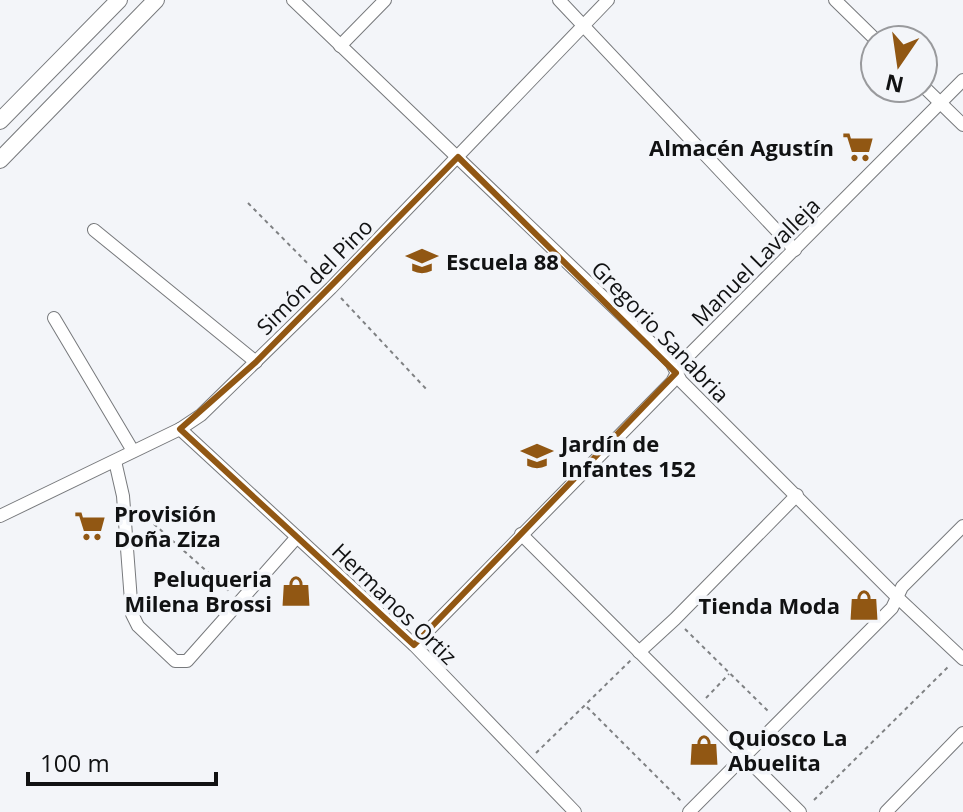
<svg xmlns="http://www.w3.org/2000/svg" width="963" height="812" viewBox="0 0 963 812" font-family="'Open Sans',sans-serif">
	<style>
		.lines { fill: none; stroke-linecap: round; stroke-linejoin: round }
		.street-casing { stroke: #77797c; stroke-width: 14 }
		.secondary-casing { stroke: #77797c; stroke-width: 18 }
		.path { stroke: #7f8183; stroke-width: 2; stroke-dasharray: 4 4; stroke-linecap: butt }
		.street { stroke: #fff; stroke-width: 12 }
		.secondary { stroke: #fff; stroke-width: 16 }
		.marked { fill: none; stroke: #915713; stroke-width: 6; stroke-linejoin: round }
		.labels { text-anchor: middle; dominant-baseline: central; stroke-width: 7; stroke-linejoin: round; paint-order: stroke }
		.poi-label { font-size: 22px; font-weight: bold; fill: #111213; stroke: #f3f5f9; text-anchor: start }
		.street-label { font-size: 22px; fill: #111213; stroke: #f3f5f9 }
	</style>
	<rect width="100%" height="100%" fill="#f3f5f9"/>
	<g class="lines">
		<defs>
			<g id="street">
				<polyline points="293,0 671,362 681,381 897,597 963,659"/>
				<polyline points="559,0 795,250"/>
				<polyline points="835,0 876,40"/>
				<polyline points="340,46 385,0"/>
				<polyline points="923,86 963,125"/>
				<polyline points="94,230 256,362"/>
				<polyline points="54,318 133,451"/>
				<polyline points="180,429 414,645 575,812"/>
				<polyline points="115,461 123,496 132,614 138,626 175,661 187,661 297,537"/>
				<polyline points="0,516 180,429 201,415 331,288 608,0"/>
				<polyline points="521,534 800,812"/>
				<polyline points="414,645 672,382 683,361 963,80"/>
				<polyline points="639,652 675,619 797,495"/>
				<polyline points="689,812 892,608 902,587 963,526"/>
				<polyline points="886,812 963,733"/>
			</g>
			<g id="secondary">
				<polyline points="0,121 119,0"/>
				<polyline points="0,160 156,0"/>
			</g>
		</defs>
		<!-- street casing -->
		<use href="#street" class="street-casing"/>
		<!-- secondary casing -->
		<use href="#secondary" class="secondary-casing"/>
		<!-- path -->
		<g class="path">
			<polyline points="248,203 323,279"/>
			<polyline points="341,298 428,391"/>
			<polyline points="136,508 230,592"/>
			<polyline points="685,629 769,712"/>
			<polyline points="706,698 729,674"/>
			<polyline points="587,707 681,801"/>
			<polyline points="536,753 631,660"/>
			<polyline points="814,800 950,665"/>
		</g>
		<!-- street -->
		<use href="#street" class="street"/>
		<!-- secondary -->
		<use href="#secondary" class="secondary"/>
	</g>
	<!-- marked area -->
	<path class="marked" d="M458,157L676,373L414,645L180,429L256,362Z"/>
	<!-- icons -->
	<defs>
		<symbol id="supermarket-bare" viewBox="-9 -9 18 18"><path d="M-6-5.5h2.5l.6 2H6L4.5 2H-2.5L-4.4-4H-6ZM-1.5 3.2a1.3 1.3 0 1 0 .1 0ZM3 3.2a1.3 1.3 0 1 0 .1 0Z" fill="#915713" stroke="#f3f5f9" stroke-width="2.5" paint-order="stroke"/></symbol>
		<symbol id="school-bare" viewBox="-9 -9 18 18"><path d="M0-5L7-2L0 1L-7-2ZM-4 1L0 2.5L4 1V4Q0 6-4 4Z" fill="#915713" stroke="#f3f5f9" stroke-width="2.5" paint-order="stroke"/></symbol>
		<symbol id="shop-bare" viewBox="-9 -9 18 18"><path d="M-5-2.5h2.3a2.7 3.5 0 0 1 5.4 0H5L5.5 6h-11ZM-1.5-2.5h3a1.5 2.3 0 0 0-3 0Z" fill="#915713" stroke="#f3f5f9" stroke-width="2.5" paint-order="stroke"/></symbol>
	</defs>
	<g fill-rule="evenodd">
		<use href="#supermarket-bare" x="836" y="125" width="44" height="44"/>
		<use href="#school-bare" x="400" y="239" width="44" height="44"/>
		<use href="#school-bare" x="515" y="434" width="44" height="44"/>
		<use href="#supermarket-bare" x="68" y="504" width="44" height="44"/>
		<use href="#shop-bare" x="274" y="569" width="44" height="44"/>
		<use href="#shop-bare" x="842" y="583" width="44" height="44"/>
		<use href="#shop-bare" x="682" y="728" width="44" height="44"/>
	</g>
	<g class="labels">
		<!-- poi labels -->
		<g class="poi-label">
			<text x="834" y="147" text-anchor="end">Almacén Agustín</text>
			<text x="446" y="261">Escuela 88</text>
			<text x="561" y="443">Jardín de<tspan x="561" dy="25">Infantes 152</tspan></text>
			<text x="114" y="513">Provisión<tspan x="114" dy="25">Doña Ziza</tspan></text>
			<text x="272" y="578" text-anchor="end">Peluqueria<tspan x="272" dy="25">Milena Brossi</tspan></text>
			<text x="840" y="605" text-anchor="end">Tienda Moda</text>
			<text x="728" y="737">Quiosco La<tspan x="728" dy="25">Abuelita</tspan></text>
		</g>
		<!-- street labels -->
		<g class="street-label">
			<text transform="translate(755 261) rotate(-45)">Manuel Lavalleja</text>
			<text transform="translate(314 276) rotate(-45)">Simón del Pino</text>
			<text transform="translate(661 331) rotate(46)">Gregorio Sanabria</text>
			<text transform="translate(395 603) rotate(44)">Hermanos Ortiz</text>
		</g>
	</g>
	<!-- north arrow -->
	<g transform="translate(899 64) rotate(193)"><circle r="38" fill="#f3f5f9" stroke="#999a9d" stroke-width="2"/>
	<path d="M0-6L14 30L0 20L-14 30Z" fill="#915713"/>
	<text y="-12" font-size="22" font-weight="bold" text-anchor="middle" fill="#111213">N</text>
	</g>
	<!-- scale -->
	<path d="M28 772v12h188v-12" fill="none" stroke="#111213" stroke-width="4"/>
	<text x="40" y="772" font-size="24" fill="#111213" stroke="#f3f5f9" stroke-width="6" paint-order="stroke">100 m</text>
</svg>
